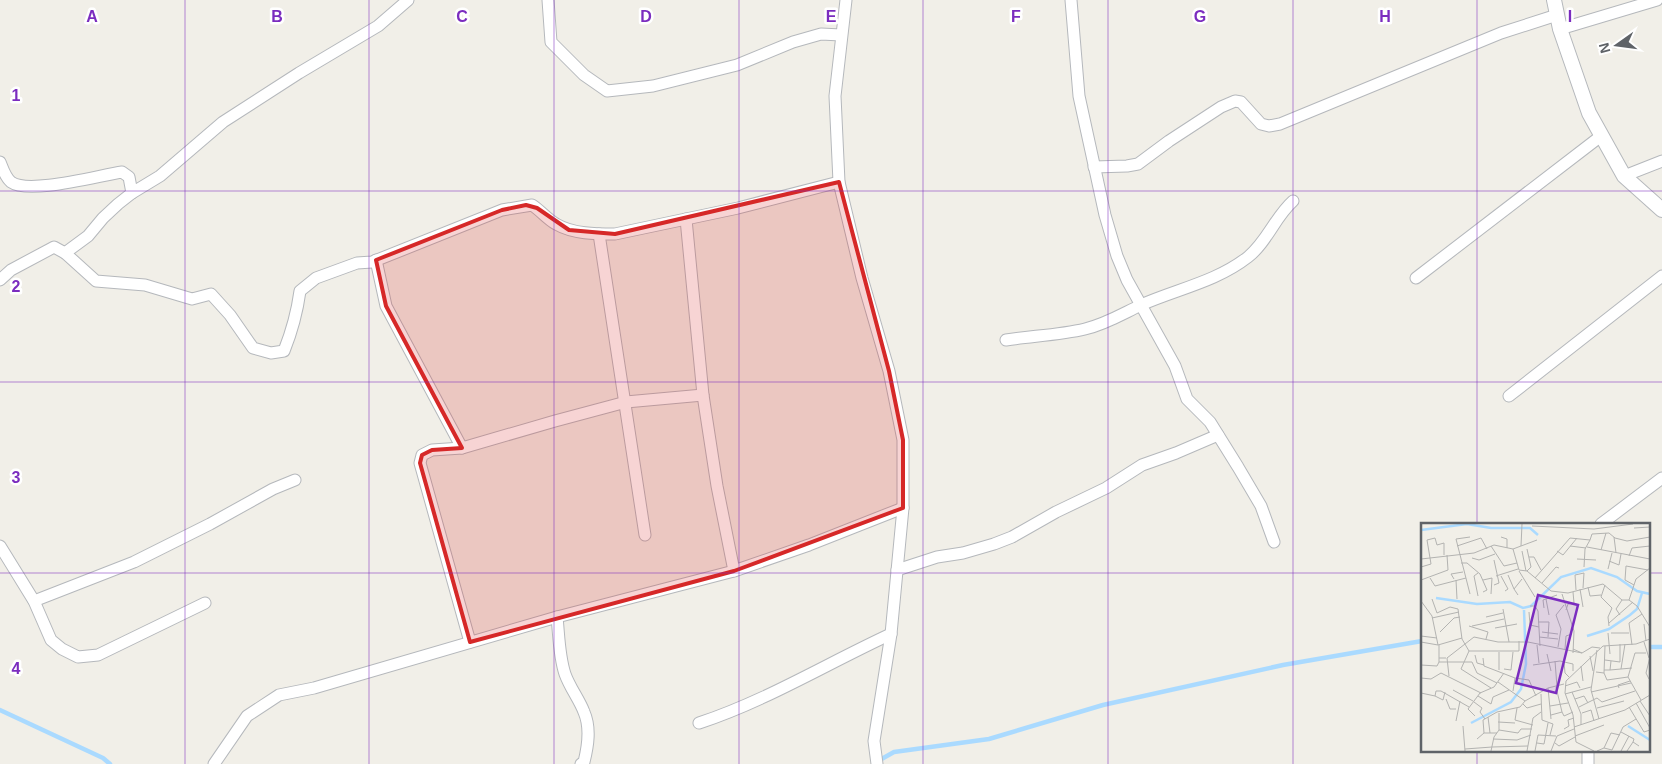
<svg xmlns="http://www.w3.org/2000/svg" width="1662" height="764" viewBox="0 0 1662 764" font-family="Helvetica,sans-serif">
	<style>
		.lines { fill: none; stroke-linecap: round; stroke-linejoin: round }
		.stream { stroke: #aadaff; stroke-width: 4.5 }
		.minor-casing { stroke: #b5b8bc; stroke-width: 13 }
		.tertiary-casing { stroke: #b5b8bc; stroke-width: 16 }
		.minor { stroke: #fff; stroke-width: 11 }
		.tertiary { stroke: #fff; stroke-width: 14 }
		.marked { fill: #d62828; fill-opacity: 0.2; stroke: #d62828; stroke-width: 4; stroke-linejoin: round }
		.grid { fill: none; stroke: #7b2cbf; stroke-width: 1; stroke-opacity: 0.55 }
		.inset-river { fill: none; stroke: #aadaff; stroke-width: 2.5 }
		.inset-road { fill: none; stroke: #b3b3b1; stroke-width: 1 }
		.view { fill: #7b2cbf; fill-opacity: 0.15; stroke: #7b2cbf; stroke-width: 2.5 }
		.inset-edge { fill: none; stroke: #5f6368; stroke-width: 2.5 }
		.grid-label { font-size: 16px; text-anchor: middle; font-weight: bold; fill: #7b2cbf; stroke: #fff; stroke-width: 5; stroke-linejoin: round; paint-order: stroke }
	</style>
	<rect width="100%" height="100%" fill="#f1efe8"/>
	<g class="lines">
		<!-- stream -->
		<g class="stream">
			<polyline points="1648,647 1662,647"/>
			<polyline points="0,710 103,758 110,764"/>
			<polyline points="878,761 894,752 989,739 1103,705 1283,665 1422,641"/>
		</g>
		<defs>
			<g id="minor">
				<polyline points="548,0 551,42 584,75 607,91 653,86 737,65 793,42 821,34 841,35"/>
				<polyline points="846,0 835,96 839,182 862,278 889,371 903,440 903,508 891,634 874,741 877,764"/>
				<polyline points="1071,0 1079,96 1105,215 1117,256 1127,280 1175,366 1187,399 1210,422 1238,467 1261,506 1274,542"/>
				<polyline points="1560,29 1657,0"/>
				<path d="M0,162C3,169 5,177 11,182C29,195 100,175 122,172L129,177L132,193"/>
				<polyline points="1094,167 1127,166 1138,164 1169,141 1221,107 1235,101 1241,102 1261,124 1269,126 1280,124 1501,33 1557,15"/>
				<polyline points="1624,176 1662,161"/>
				<polyline points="686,219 703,395 717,486 734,571"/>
				<polyline points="599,234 645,535"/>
				<path d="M65,253L96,281L145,285L192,299L211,294L230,315L253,348L271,353L284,351C292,331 297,313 300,291L316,278L357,263L372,262L502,210L532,205C540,210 547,219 556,224C573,234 596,234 615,234L738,208L839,182"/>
				<polyline points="376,260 386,306 462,448"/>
				<polyline points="1416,278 1601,136"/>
				<polyline points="0,280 11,270 54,247 65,253 88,236 103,218 118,204 132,193 160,176 223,122 299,73 378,26 408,0"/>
				<path d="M1006,340C1032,336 1060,335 1085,329C1106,324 1122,314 1141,305C1177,289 1216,282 1248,257C1267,242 1275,217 1293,201"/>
				<polyline points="1509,396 1662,276"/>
				<polyline points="1601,524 1662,478"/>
				<polyline points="0,546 34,601 51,640 62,649 78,657 98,655 205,603"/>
				<polyline points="897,570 937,557 963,553 994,544 1012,537 1056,512 1106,488 1142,465 1176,453 1218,435"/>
				<polyline points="34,601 134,562 210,524 273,489 295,480"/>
				<path d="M557,617C559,636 559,656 565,674C570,688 579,699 584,712C591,728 588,746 584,762L581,764"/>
				<polyline points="470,642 420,463 422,455 432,450 462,448 555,421 626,402 703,395"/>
				<path d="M699,723C766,701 828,663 891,634"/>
				<polyline points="214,764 247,716 279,695 314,688 557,617 734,571 809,545 903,508"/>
				<polyline points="1588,764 1588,750"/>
			</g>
			<polyline id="tertiary" points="1554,0 1560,29 1589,113 1624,176 1662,210"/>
		</defs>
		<!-- minor casing -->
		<use href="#minor" class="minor-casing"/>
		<!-- tertiary casing -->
		<use href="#tertiary" class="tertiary-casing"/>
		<!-- minor -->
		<use href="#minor" class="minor"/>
		<!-- tertiary -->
		<use href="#tertiary" class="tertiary"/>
	</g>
	<!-- marked area -->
	<path class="marked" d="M839,182L889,371L903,440V508L734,571L470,642L420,463L422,455L432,450L462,448L386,306L376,260L502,210L526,205L537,208L569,230L615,234Z"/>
	<!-- grid -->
	<path class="grid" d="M185,0V764M369,0V764M554,0V764M739,0V764M923,0V764M1108,0V764M1293,0V764M1477,0V524M0,191H1662M0,382H1662M0,573H1422M1648,573H1662M1477,750V764"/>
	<!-- overview -->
	<g transform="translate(1421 523)">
		<rect width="229" height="229" fill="#f1efe8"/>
		<path class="inset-river" d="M0,7L46,1L70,5H109L117,12M15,75L56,81L89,79L102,85L110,83L140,54L170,45L196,54L216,68L229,71M166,113L188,106L209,92L216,86L221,70M50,200L90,179L100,166L105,141L103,87M207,203L229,217"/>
		<path class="inset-road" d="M111,3L173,6L212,1M213,5L229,4M80,14L86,16V25M193,14L195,30M36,23L60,15L66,26M70,23L83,43L96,40M100,23L101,1M149,23L165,25M166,24L229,36M92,26L116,17M180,27L185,10M101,28L105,48M136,28L142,32L156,15M208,33L211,25L229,23M108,34H113L120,47M51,35L58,37L74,31M0,36L53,30L73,22L92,26L98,47L106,48L130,68L147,70L182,61L201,77H208L216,83L229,104M156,36L175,37M188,38L198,42L200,31M40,40H46L59,51L66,67L62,69M0,44L10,41L6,17L14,15L16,22L23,20V32M163,44L164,26L169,17M187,46L191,30M98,48L114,74M106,48L110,44L106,26M87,52L93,66M75,53L97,46M80,53L87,66L84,68M9,55L14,63L45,55M114,55L149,15L169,17L171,11L188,10L194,15L206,18L229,14M33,56L30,51L42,49M0,57L27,47L26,32M35,57L36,76M62,57L71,55L70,71M121,60L135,44L138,45M73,62L78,60L73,37M184,62L180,74L191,85L187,94L188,103M213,62L204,57L205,43L227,47M167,64L169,73L180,72M159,66L162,84M155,67L154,52L163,50L162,65M49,71L35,16L49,14M141,71L153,108L152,130M97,72L93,66L101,56M57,73L53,53L57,50M11,76L16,90L29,84L37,86L41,116L48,128L40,146L70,165M125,76L128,92M208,77L215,56L229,45M0,78L11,93L17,122L41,115M109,83H114L117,88L119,123M123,85L122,77L136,72M82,86L88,119M145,87L147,81L153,80L152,69M108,89L109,102L118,104M199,92L195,86L201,77M65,94L82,90M11,95L38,89M117,99H128L127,114M188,100L212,79M223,101L225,118M48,103L67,109L65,116M51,103L83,96M74,105L96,101M19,109L33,95L39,94M121,109L137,111M187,110L189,131M190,110H208M0,113L16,115M118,114L137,116M0,119L17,122M223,119L228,135M18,122V135H25M116,122L118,140M211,122L208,100L221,91M137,124L140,106L135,92L143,82M144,126L145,113L151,111M152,126L161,130L171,124L179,125M176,127L170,167L178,196M48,128H98V118M126,131L130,148M54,132L56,140L63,142M169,133L172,148M18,135V139H51L56,150L76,160M62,135L63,143L94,155L92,168M184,137L199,139V121M134,138L136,164M143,139L144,150L148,154M0,142L16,143L18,139M112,142L139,138L152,141V148M160,143L162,158M83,146L90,147L92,129M200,146L204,121M78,147V129M183,147H189L190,138M189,147L211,145M175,149L183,150L186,157L207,154L214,130H225M183,150L184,123M28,153L26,135L53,114L77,119H107L161,130M207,154L220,177M0,155L10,156L20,150L60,170M94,155L108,157L115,173M228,156L225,150L229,134M77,159L104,178M144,163L156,159L159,165M135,164L141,189M127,165L130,196M198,165L197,162L209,158M32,167L52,178M151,169L160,191V202M170,169L210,160M0,170L14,173L15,168H20L48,184M120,171L121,197L132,201L129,212M144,171L170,164M14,173L22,177L24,169M57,173L70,181L72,174M72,174L88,167M25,176L29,186H35M154,176L163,173L167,180M219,178L229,193M53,179L61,185L59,189L64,196M215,180L229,205M102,181L106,185L120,181M129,183L147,180M158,184L176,175L181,179L214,168M208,184L223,209L229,207M96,185L94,197L112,202M176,185L203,178M161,190L170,187L173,198M130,192L141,189L143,193L152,189M54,193L47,186L59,170L73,164L83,150M67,194L69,210M35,198L39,178M77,199L94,200M42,203L44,228M153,204L204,187L229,172M143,206L148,203L147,197L153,195M78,207L97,210L100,206H111M200,209L213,216L212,219M63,210L62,197L76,189L99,184L104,178L127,165L143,161M154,213L183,202M56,216L63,210H76M72,216L96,217L110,212M116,220L123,221L127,200M134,220L138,223L154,214M71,224L107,223M183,225L191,227L202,204L215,196M44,226L71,224M70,228L73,214L78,207V190M106,228L112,195L120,189M114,228L117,212L135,213M130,228L136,213L153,206M173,228L155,219L152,192L144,170L145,158L182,123L215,121L229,116M176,228L183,225L190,210L199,212M200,228L208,213M206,228L212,219L218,223"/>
		<path class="view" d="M117,72L157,82L135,170L95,160Z"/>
		<rect width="229" height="229" class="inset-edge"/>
	</g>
	<g class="grid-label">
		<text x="92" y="22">A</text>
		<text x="277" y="22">B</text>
		<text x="462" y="22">C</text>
		<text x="646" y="22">D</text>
		<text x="831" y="22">E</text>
		<text x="1016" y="22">F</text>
		<text x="1200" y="22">G</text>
		<text x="1385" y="22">H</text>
		<text x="1570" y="22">I</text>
		<text x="16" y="101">1</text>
		<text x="16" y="292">2</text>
		<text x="16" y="483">3</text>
		<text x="16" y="674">4</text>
	</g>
	<!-- north arrow -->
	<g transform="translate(1617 45) rotate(256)" stroke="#ffffff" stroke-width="4" paint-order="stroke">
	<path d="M0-4L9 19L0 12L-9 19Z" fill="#5f6368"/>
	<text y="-8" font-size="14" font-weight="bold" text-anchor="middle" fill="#5f6368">N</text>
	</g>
</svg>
